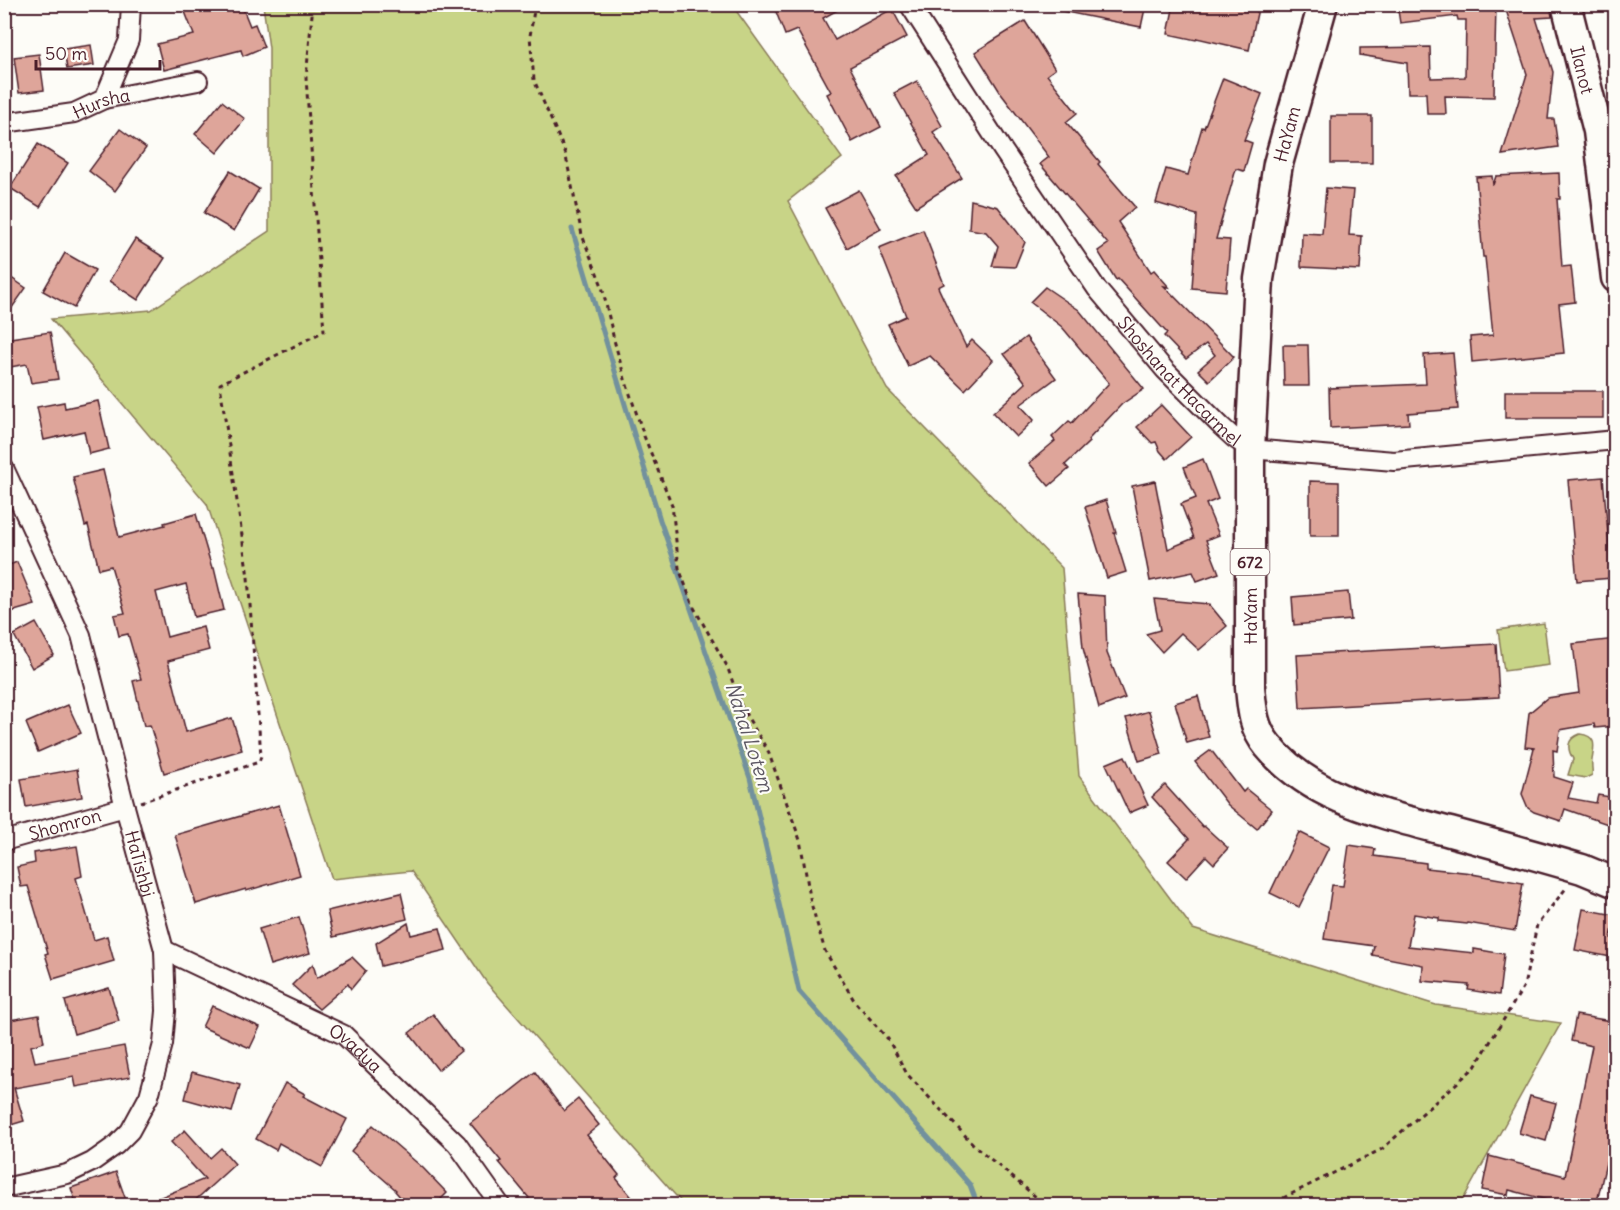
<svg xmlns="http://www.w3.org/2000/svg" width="1620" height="1210" viewBox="0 0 1620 1210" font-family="Delius,sans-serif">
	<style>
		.green { fill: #c8d487; stroke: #897a59; stroke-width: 1.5 }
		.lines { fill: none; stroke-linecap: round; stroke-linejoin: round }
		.stream { stroke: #72919d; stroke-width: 5 }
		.building { fill: #dea59a; stroke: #4a1f2b; stroke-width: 1.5 }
		.street-casing { stroke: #4a1f2b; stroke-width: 22 }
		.primary-casing { stroke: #4a1f2b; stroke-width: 33 }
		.path { stroke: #4a1f2b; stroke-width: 3; stroke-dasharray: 4.5 4.5; stroke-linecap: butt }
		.street { stroke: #fdfcf7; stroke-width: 18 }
		.primary { stroke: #fdfcf7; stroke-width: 28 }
		.labels { text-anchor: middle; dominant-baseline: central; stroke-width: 4.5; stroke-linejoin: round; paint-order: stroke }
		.shield { fill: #fdfcf7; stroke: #806168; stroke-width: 1.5 }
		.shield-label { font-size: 16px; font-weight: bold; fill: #4a1f2b }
		.street-label { font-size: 18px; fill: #4a1f2b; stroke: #fdfcf7 }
		.water-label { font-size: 20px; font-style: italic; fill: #5e5864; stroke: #fdfcf7 }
	</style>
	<rect width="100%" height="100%" fill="#fdfcf7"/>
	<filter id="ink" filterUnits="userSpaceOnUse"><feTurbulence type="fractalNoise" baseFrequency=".0167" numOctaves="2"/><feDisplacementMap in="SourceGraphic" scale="12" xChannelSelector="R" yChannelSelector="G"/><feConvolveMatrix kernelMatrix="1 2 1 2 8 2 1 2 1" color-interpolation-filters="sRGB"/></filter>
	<g filter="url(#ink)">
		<!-- green -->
		<g class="green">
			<polygon points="263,5 732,5 842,158 788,201 887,389 1062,568 1079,776 1193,929 1436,1005 1561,1023 1460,1205 684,1205 487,983 411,871 332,879 207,504 51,319 151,310 269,231 269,48"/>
			<polygon points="1544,623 1549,665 1504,671 1498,630"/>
			<path d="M1580,734C1598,736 1594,747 1592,760C1591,766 1593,770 1592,775L1586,778L1568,775L1573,759C1567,749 1566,739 1580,734Z"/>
		</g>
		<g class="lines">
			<!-- stream -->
			<polyline class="stream" points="572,229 660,520 750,778 799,991 970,1185 978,1206"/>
		</g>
		<!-- building -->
		<g class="building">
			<polygon points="182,4 241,4 250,26 255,24 264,47 243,56 241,50 164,70 157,44 194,35"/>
			<polygon points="773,4 848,4 823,18 835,40 892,9 907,37 850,67 881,127 852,142 827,94 831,92 797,30 785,35"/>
			<polygon points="1057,4 1146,4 1141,27 1056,10"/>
			<polygon points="1174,4 1259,4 1249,50 1197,38 1196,40 1168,34"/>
			<polygon points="1397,4 1496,4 1494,97 1445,96 1446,114 1427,114 1426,93 1408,93 1407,63 1360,55 1360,48 1430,47 1431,78 1465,77 1466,20 1458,20 1457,16 1400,23"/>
			<polygon points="1504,4 1550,4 1552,17 1536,18 1553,72 1548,119 1554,119 1558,147 1502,155 1527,74"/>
			<polygon points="1025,21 1055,69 1047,75 1077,113 1066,122 1100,162 1098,164 1135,207 1118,222 1151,272 1154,270 1169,287 1164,286 1234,357 1209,381 1198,370 1215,355 1206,344 1186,359 1164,336 1167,333 1118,279 1116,280 1098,251 1108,244 1040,164 1049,157 1002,95 975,52"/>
			<polygon points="91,45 94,65 67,69 64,49"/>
			<polygon points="39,54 44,90 19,93 14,57"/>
			<polygon points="1223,78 1262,94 1244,140 1252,143 1244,171 1236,169 1216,239 1230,240 1226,291 1192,288 1197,215 1156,203 1166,169 1188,175 1202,127 1204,128"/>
			<polygon points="917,81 942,126 933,132 962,178 916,207 896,176 929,155 894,93"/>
			<polygon points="222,101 245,119 217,153 195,134"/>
			<rect x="1331" y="116" width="41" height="47"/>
			<polygon points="120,129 146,148 115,191 89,171"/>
			<polygon points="38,144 68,163 40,207 10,188"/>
			<polygon points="230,171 259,189 234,231 204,213"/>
			<polygon points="1559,173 1560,199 1557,199 1562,267 1571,266 1575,302 1559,304 1564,353 1472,362 1470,337 1493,335 1485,257 1483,257 1476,177 1492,176 1493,185 1496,176"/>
			<polygon points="1326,188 1353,190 1349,235 1362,236 1360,270 1301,267 1302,233 1322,234"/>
			<polygon points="859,190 881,229 847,248 825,208"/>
			<polygon points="971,200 998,207 1025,242 1015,267 992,266 998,246 986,232 969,229"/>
			<polygon points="923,230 944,284 938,287 966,347 972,340 993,360 965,390 930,356 908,366 888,324 906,316 879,248"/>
			<polygon points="135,239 165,258 138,300 109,281"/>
			<polygon points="65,253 95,270 74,308 43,291"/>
			<polygon points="4,273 26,288 4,319"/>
			<polygon points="1045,287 1079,310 1144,389 1122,404 1088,440 1089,442 1065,465 1069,469 1049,486 1029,463 1055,441 1052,437 1069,421 1072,423 1109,383 1062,327 1030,302"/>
			<polygon points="50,332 58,379 31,383 27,364 4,368 4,339"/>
			<polygon points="1026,337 1056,378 1020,405 1034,420 1016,437 993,413 1026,383 1004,354"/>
			<polygon points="1283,345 1308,345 1309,386 1284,386"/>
			<polygon points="1453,353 1458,409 1408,413 1409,424 1330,428 1329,388 1426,384 1424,355"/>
			<rect x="1505" y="391" width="98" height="27"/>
			<polygon points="98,401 109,449 89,454 84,431 44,440 37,407 64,402 65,408"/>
			<polygon points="1161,405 1191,437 1167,459 1160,451 1156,442 1152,443 1137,427"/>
			<polygon points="1203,459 1218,499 1206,504 1219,535 1206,540 1219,573 1197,581 1193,572 1150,581 1132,486 1155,481 1168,549 1194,538 1181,504 1196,498 1184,467"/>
			<polygon points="103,470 119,537 165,525 164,523 196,514 212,568 214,568 224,610 194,617 186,584 156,592 167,637 203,627 209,650 168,661 186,732 232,718 242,750 164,773 150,725 144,726 133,681 141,679 128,634 119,636 114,615 125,613 111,566 99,569 88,525 85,526 73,477"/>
			<polygon points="1603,477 1612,578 1577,581 1568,480"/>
			<polygon points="1310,481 1339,482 1339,536 1310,536"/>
			<polygon points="1106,500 1116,533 1114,533 1126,572 1107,578 1085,507"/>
			<polygon points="17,562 35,605 4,614 4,567"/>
			<polygon points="1348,592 1351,620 1294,625 1292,597"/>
			<polygon points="1078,594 1105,596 1107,653 1125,698 1099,708 1083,648"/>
			<polygon points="1154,599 1209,604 1227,626 1199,650 1181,633 1162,652 1146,634 1160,630"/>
			<polygon points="36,623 54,655 32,668 14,635"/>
			<polygon points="1616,639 1616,726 1595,728 1594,724 1560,730 1557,751 1553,750 1554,777 1573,783 1568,798 1596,803 1598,795 1616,798 1616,827 1565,809 1561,821 1534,812 1528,808 1522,794 1534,748 1525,747 1529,713 1547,698 1579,693 1573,644"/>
			<polygon points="1496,644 1499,697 1300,708 1297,655"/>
			<polygon points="1198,696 1209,737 1187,743 1175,703"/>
			<polygon points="68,705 81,733 38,752 26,723"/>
			<polygon points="1149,711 1162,754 1139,761 1126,718"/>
			<polygon points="1211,750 1243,792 1246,789 1272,810 1257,829 1228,805 1195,762"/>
			<polygon points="1125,756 1148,805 1129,813 1106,764"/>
			<polygon points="77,769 82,797 26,807 21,779"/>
			<polygon points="1165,785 1203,827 1204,826 1228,848 1214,864 1206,856 1186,878 1168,861 1189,839 1152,797"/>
			<polygon points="279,805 300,875 246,891 246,889 196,904 175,835"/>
			<polygon points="1299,832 1329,847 1299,907 1270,893"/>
			<polygon points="1349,845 1375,849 1374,856 1426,863 1426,868 1472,873 1472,874 1523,883 1515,931 1468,923 1467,924 1439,921 1439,918 1414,914 1408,946 1474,953 1474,949 1504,954 1499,995 1468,990 1469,985 1422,981 1423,965 1372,955 1374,946 1324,939 1332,885 1343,886"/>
			<polygon points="77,846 82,876 76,878 94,940 107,936 114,961 53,979 45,954 48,953 28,886 21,887 17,867 35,863 34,853"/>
			<polygon points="401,893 407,919 333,937 327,911"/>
			<polygon points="1583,909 1615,915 1611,938 1616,938 1616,958 1575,950"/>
			<polygon points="299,917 310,953 270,965 259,929"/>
			<polygon points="408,923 411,935 440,928 446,950 381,966 376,943"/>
			<polygon points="352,957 366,971 351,989 348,984 319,1009 292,985 313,964 317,978"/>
			<polygon points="109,988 119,1021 74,1034 65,1001"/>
			<polygon points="212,1006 260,1027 250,1048 202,1027"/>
			<polygon points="433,1014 461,1051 438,1070 409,1033"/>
			<polygon points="39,1015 44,1042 31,1046 35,1062 124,1046 130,1077 76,1087 74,1077 14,1088 24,1121 4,1127 4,1021"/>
			<polygon points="1576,1015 1616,1022 1616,1144 1611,1164 1606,1163 1596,1206 1570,1206 1509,1190 1508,1195 1482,1190 1489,1156 1565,1176 1592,1046 1571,1041"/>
			<polygon points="192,1072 240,1085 232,1112 185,1099"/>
			<polygon points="535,1072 564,1111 578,1099 599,1125 587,1135 619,1175 616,1178 639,1206 520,1206 529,1198 499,1162 501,1161 470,1123"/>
			<polygon points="285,1083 305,1094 303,1096 347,1119 322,1167 279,1143 276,1150 256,1139"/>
			<polygon points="1530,1096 1556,1103 1546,1141 1519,1133"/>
			<polygon points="373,1125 423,1168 447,1193 434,1206 408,1206 395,1191 396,1190 351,1151"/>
			<polygon points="185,1130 210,1158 221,1148 235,1164 189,1206 139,1206 205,1179 171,1142"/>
			<polygon points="116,1172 128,1206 77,1206 71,1188"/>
		</g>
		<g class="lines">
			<defs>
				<g id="street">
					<path id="s1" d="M909,4L1002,149L1097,289L1165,370L1222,427L1234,438L1250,449L1394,461L1616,440"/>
					<polyline points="104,99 129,40 131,4"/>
					<path id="s2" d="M4,123L74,113L104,99L198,81"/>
					<path id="s3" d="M4,468L81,635L125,807L164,950L166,1011L163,1044L149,1096L130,1131L116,1145L92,1162L67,1174L4,1188"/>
					<path id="s4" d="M4,841L125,807"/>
					<path id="s5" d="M164,950L344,1035L457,1144L501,1206"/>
				</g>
				<g id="primary">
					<path d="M1323,4L1278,164L1259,279L1250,449V687C1252,709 1253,728 1268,746C1314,801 1385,814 1450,832C1494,844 1538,856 1582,869L1616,883"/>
					<path id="s6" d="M1566,4L1598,131L1616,278"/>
				</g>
			</defs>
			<!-- street casing -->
			<use href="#street" class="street-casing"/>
			<!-- primary casing -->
			<use href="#primary" class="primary-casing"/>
			<!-- path -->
			<g class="path">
				<polyline points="535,4 530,36 534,80 565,152 582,235 602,286 614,340 625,379 644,436 672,505 679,568 693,606 727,666 742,708 768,751 800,840 811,903 825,951 855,1002 888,1039 907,1074 975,1146 1036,1197 1041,1206"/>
				<polyline points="141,802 259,762 261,756 248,577 220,384 324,331 306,78 313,4"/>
				<polyline points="1267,1206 1382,1149 1475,1067 1524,986 1537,925 1567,887"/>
			</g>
			<!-- street -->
			<use href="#street" class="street"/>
			<!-- primary -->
			<use href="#primary" class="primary"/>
		</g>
	</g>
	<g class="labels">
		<!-- shield labels -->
		<rect class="shield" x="1230.5" y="549" width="39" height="26" rx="4.5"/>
		<g class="shield-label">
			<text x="1250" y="562">672</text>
		</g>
		<!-- street labels -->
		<g class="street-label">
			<text stroke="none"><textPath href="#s6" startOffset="68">Ilanot</textPath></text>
			<text stroke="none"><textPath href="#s2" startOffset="100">Hursha</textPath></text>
			<text transform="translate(1287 134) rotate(-75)">HaYam</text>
			<text stroke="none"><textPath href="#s1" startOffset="465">Shoshanat Hacarmel</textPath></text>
			<text transform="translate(1250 616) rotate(-90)">HaYam</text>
			<text stroke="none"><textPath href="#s4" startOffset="63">Shomron</textPath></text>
			<text stroke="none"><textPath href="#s3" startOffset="420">HaTishbi</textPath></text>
			<text stroke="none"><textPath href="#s5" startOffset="216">Ovadya</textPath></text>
		</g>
		<!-- water labels -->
		<g class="water-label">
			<text transform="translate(750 737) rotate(72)">Nahal Lotem</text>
		</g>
	</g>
	<!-- margin -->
	<rect width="1620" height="1210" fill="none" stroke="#fdfcf7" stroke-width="24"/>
	<rect x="12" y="12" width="1596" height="1186" fill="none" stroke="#4a1f2b" stroke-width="2" filter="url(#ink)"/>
	<!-- scale -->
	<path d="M36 60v9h124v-9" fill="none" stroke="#4a1f2b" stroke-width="3"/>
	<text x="45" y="60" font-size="18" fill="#4a1f2b" stroke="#fdfcf7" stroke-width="4.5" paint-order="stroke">50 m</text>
</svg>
